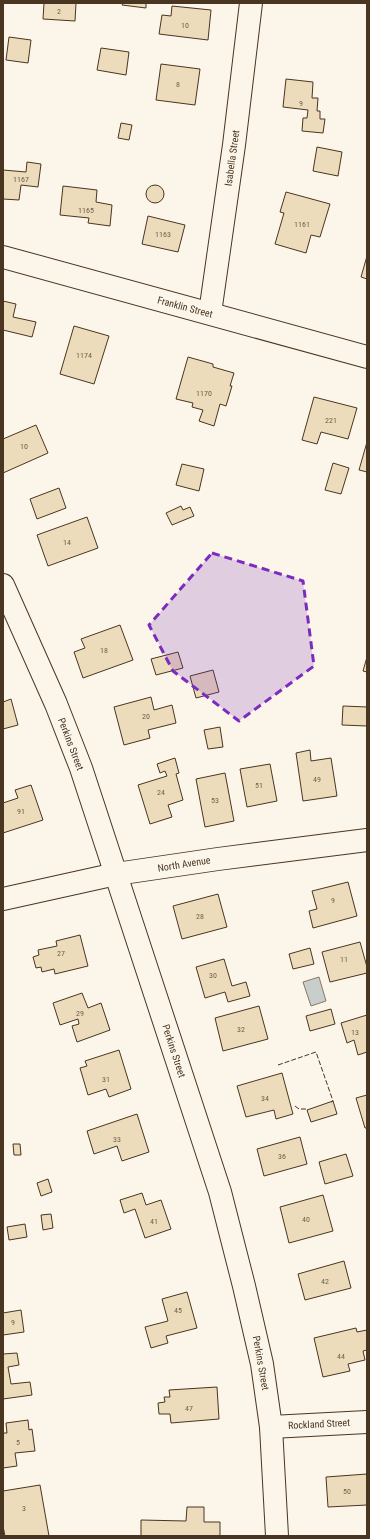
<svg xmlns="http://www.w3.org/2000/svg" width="370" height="1539" viewBox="0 0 370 1539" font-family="'Roboto Condensed',sans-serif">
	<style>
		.water { fill: #c9cecd; stroke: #887966 }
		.building { fill: #ecdcbc; stroke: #4a3520 }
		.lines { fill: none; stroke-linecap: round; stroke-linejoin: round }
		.minor-casing { stroke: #4a3520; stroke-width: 24 }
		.tertiary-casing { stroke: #4a3520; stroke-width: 24 }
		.primary-casing { stroke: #4a3520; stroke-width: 24 }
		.minor { stroke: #fbf6e9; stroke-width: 22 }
		.tertiary { stroke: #fbf6e9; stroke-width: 22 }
		.primary { stroke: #fbf6e9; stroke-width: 22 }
		.fence { stroke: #4a3520; stroke-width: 1; stroke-dasharray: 5 2; stroke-linecap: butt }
		.marked { fill: #7b2cbf; fill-opacity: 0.2; stroke: #7b2cbf; stroke-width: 3; stroke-dasharray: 8 5; stroke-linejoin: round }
		.labels { text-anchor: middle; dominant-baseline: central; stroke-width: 3; stroke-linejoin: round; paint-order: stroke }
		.number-label { font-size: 8px; fill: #725f47 }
		.street-label { font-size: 10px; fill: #4a3520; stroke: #fbf6e9 }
	</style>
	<rect width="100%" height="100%" fill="#fbf6e9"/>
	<!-- water -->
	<polygon class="water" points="319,977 326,1001 311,1006 303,982"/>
	<!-- building -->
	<g class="building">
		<polygon points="44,3 76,3 75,21 43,19"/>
		<polygon points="123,3 146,3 146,8 122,5"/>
		<polygon points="172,6 211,10 208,40 159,34 162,15 171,16"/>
		<polygon points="9,37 31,40 28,63 6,60"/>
		<polygon points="101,48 129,52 126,75 97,70"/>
		<polygon points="161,64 200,69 195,105 156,100"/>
		<polygon points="286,79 313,82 312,98 318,98 317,111 320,111 320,119 325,119 323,133 302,131 303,118 307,118 308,110 283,107"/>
		<polygon points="121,123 132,125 129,140 118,138"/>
		<polygon points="317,147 342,152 338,176 313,171"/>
		<polygon points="27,162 41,164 38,187 21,185 19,200 3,199 3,170 26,172"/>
		<circle cx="155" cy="194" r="9"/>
		<polygon points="63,186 97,190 96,202 112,205 110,226 88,223 89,218 60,215"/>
		<polygon points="286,192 330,204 320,237 311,235 306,253 275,244 284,213 280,212"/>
		<polygon points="148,216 185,225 178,252 142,244"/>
		<polygon points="367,256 367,279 361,277"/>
		<polygon points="3,301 16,304 13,317 36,322 32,337 3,330"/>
		<polygon points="74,326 109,336 94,384 60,374"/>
		<polygon points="188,357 213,364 213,367 234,373 230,386 232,386 226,406 220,404 214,426 199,421 203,410 192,407 193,403 176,399"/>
		<polygon points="314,397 357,408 348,439 321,432 317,444 302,440"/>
		<polygon points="36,425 48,453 3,473 3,439"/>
		<polygon points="367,442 367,472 359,470"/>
		<polygon points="333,463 349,468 341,494 325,490"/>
		<polygon points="182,464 204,469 199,491 176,485"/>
		<polygon points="59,488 66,508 37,519 30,499"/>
		<polygon points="181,506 183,510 190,507 194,516 172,525 166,513"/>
		<polygon points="87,517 98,548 48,566 37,535"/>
		<polygon points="120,625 133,660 83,678 74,652 85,648 81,639"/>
		<polygon points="178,652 183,668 156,675 151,659"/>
		<polygon points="367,657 367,672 363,671"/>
		<polygon points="213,670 219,692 196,698 190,676"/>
		<polygon points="151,697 154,710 172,705 176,723 148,730 150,738 124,745 114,707"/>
		<polygon points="11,699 18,725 3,729 3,702"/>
		<polygon points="343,706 367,707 367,726 342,725"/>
		<polygon points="220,727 223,747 208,749 204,730"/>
		<polygon points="310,750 311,761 331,758 337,796 303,801 296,753"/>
		<polygon points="175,758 179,773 176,774 183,800 168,805 172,817 150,824 138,785 167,776 165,771 160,773 157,764"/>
		<polygon points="270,764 277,801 247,807 240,769"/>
		<polygon points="225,773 234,821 205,827 196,779"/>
		<polygon points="31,785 43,820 3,833 3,803 18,798 15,790"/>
		<polygon points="348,882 357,916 313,928 309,911 317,909 312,891"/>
		<polygon points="218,894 227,927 182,939 173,906"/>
		<polygon points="80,935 88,966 55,974 54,969 42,972 41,967 36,968 33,957 39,955 38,950 57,946 56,941"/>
		<polygon points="360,942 367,967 367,973 330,982 322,952"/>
		<polygon points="310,948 314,964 293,969 289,954"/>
		<polygon points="224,959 232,986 246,982 250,996 228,1002 225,992 205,998 196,967"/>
		<polygon points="82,993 88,1008 101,1003 110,1030 77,1042 72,1026 79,1024 78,1019 60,1025 53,1003"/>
		<polygon points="259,1006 268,1039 223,1051 215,1018"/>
		<polygon points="331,1009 335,1024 310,1031 306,1016"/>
		<polygon points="367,1015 367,1052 358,1055 354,1040 347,1043 341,1023"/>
		<polygon points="119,1050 131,1089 109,1097 106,1089 88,1095 80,1068 87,1066 85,1061"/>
		<polygon points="282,1073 293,1114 276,1119 274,1110 246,1117 237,1086"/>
		<polygon points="367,1095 367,1128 365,1128 356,1098"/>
		<polygon points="333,1101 337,1114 311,1122 307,1110"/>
		<polygon points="137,1114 149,1152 122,1161 117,1146 94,1154 87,1131"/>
		<polygon points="300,1137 307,1164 264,1176 257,1149"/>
		<polygon points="13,1144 20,1144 21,1155 14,1155"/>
		<polygon points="346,1154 353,1176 325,1184 319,1162"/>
		<polygon points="48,1179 52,1192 41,1196 37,1183"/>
		<polygon points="142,1193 146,1205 161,1200 171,1229 145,1238 135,1209 124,1213 120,1200"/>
		<polygon points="323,1195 333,1231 289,1243 280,1207"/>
		<polygon points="51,1214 53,1228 43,1230 41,1215"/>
		<polygon points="25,1224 27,1237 9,1240 7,1227"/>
		<polygon points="344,1261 351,1288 305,1300 298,1274"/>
		<polygon points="187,1292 197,1328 166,1336 168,1343 151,1348 145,1327 168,1321 162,1299"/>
		<polygon points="21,1310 24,1332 3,1335 3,1313"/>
		<polygon points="356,1328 357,1332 367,1330 367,1350 363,1351 365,1360 348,1364 350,1371 323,1377 314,1338"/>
		<polygon points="17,1353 19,1365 8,1367 11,1384 30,1382 32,1395 3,1399 3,1354"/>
		<polygon points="217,1387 219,1419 171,1423 170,1414 159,1414 158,1403 165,1402 164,1397 170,1397 169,1390"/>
		<polygon points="28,1420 29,1430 32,1429 35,1451 15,1453 17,1466 3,1468 3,1433 7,1433 6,1423"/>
		<polygon points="367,1474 367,1505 328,1507 326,1477"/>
		<polygon points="40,1485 49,1536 5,1536 3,1526 3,1491"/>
		<polygon points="187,1507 204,1507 204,1522 220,1522 220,1536 141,1536 141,1520 186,1521"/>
	</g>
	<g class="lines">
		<defs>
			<g id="minor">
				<polyline points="210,313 234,145 251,3"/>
				<polyline points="3,899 116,874 218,859 367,840"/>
				<polyline points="271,1427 367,1422"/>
			</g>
			<polyline id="tertiary" points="3,585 56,704 81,768 220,1192 244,1286 262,1364 271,1427 277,1536"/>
			<polyline id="primary" points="3,257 367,357"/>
		</defs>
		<!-- minor casing -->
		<use href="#minor" class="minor-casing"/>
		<!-- tertiary casing -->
		<use href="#tertiary" class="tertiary-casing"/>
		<!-- primary casing -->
		<use href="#primary" class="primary-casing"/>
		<!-- minor -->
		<use href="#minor" class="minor"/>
		<!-- tertiary -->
		<use href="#tertiary" class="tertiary"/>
		<!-- primary -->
		<use href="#primary" class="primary"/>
		<!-- fence -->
		<g class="fence">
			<polyline points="278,1065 316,1052 333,1101 331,1102"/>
			<polyline points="295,1106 299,1109 308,1109"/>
		</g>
	</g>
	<!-- marked area -->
	<path class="marked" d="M212,553L303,581L314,666L239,721L173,671L149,625Z"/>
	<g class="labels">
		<!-- number labels -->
		<g class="number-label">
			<text x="59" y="11">2</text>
			<text x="185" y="25">10</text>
			<text x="178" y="84">8</text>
			<text x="301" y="103">9</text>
			<text x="21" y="179">1167</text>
			<text x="86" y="210">1165</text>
			<text x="302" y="224">1161</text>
			<text x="163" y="234">1163</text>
			<text x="84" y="355">1174</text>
			<text x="204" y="393">1170</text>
			<text x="331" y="420">221</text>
			<text x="24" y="446">10</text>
			<text x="67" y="542">14</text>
			<text x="104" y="650">18</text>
			<text x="146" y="716">20</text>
			<text x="317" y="779">49</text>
			<text x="259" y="785">51</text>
			<text x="161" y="792">24</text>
			<text x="215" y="800">53</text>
			<text x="21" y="811">91</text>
			<text x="333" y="900">9</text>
			<text x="200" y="916">28</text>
			<text x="61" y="953">27</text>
			<text x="344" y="959">11</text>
			<text x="213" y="975">30</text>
			<text x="80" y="1013">29</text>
			<text x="241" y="1029">32</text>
			<text x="355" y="1032">13</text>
			<text x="106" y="1079">31</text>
			<text x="265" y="1098">34</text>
			<text x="117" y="1139">33</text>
			<text x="282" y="1156">36</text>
			<text x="306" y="1219">40</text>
			<text x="154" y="1221">41</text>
			<text x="325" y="1281">42</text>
			<text x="178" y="1310">45</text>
			<text x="13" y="1322">9</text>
			<text x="341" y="1356">44</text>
			<text x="189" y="1408">47</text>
			<text x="18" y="1442">5</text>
			<text x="347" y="1491">50</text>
			<text x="24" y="1508">3</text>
		</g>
		<!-- street labels -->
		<g class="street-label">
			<text transform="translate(232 158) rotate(-82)">Isabella Street</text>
			<text transform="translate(185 307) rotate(15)">Franklin Street</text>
			<text transform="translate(71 744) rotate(69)">Perkins Street</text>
			<text transform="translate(184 864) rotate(-9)">North Avenue</text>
			<text transform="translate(174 1051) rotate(72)">Perkins Street</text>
			<text transform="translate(261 1363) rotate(80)">Perkins Street</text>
			<text transform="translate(319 1424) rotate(-3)">Rockland Street</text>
		</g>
	</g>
	<!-- border -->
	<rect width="370" height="1539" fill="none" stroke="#4a3520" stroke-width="8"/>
</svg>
